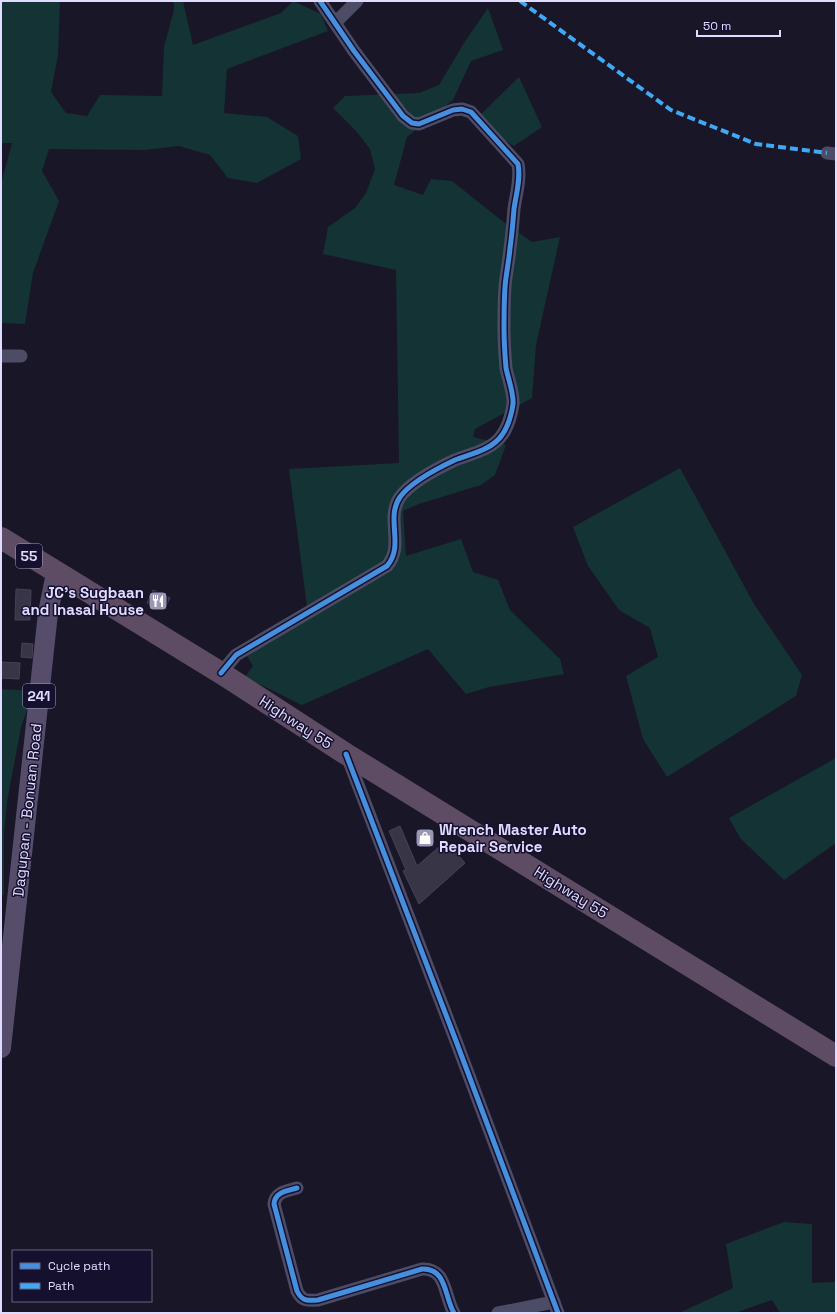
<svg xmlns="http://www.w3.org/2000/svg" width="837" height="1314" viewBox="0 0 837 1314" font-family="'Space Grotesk',sans-serif">
	<style>
		.green { fill: #143334 }
		.building { fill: #383547; stroke: #464159 }
		.lines { fill: none; stroke-linecap: round; stroke-linejoin: round }
		.street { stroke: #4d4c67; stroke-width: 13 }
		.primary { stroke: #564d6b; stroke-width: 20 }
		.highway { stroke: #5e4c65; stroke-width: 22 }
		.quiet { stroke: #3fa9f5; stroke-width: 4; stroke-dasharray: 8 4; stroke-linecap: butt }
		.cycleway-casing { stroke: #15102d; stroke-width: 8 }
		.cycleway { stroke: #468fdf; stroke-width: 5 }
		.labels { text-anchor: middle; dominant-baseline: central; stroke-width: 3; stroke-linejoin: round; paint-order: stroke }
		.shield { fill: #15102d; stroke: #a39fc0; stroke-width: 1 }
		.shield-label { font-size: 14px; font-weight: bold; fill: #e0dcff }
		.poi-label { font-size: 15px; font-weight: bold; fill: #e0dcff; stroke: #15102d; text-anchor: end }
		.street-label { font-size: 15px; fill: #e0dcff; stroke: #15102d }
	</style>
	<rect width="100%" height="100%" fill="#191627"/>
	<!-- green -->
	<g class="green">
		<polygon points="1,1 60,1 58,55 51,92 66,113 87,116 100,95 162,96 164,47 174,10 174,1 183,1 193,45 281,13 293,1 321,14 328,31 227,69 224,113 267,117 298,136 301,159 257,183 228,178 210,155 179,146 144,150 49,149 42,171 59,201 33,273 25,324 1,323 1,184 12,143 1,143"/>
		<polygon points="488,8 503,50 471,61 453,100 407,137 394,185 423,195 431,179 452,181 501,220 532,242 560,237 536,345 532,398 475,429 473,437 506,445 495,475 481,485 419,504 403,511 406,556 461,539 473,572 498,580 510,610 560,659 564,674 489,687 466,694 428,649 302,705 245,677 253,666 241,646 307,607 289,469 399,463 396,270 323,254 328,227 355,208 366,193 375,169 370,149 356,131 333,108 345,96 419,93 439,85 464,43"/>
		<polygon points="519,77 542,127 514,146 473,122"/>
		<polygon points="680,468 754,604 802,675 796,696 667,777 643,739 626,676 658,657 650,628 619,610 588,566 573,527"/>
		<polygon points="1,689 34,691 21,727 7,802 4,833 4,895 1,895"/>
		<polygon points="836,758 836,843 784,880 740,838 729,818"/>
		<polygon points="784,1222 812,1224 812,1283 836,1282 836,1313 780,1313 772,1300 735,1313 679,1313 733,1288 726,1244"/>
	</g>
	<!-- building -->
	<g class="building">
		<polygon points="16,589 31,590 30,620 15,620"/>
		<polygon points="153,590 170,598 164,610 147,603"/>
		<polygon points="22,643 33,644 32,658 21,657"/>
		<polygon points="2,662 20,663 19,679 1,678"/>
		<polygon points="400,826 417,866 446,841 465,863 419,904 403,871 406,870 389,831"/>
	</g>
	<g class="lines">
		<!-- street -->
		<g class="street">
			<polyline points="335,23 357,1"/>
			<polyline points="827,153 836,154"/>
			<polyline points="1,356 21,356"/>
			<path d="M221,673L236,655L387,566C405,545 385,519 400,497C411,482 438,468 455,460C470,454 492,450 502,435C508,427 512,413 513,404C514,394 508,378 506,368C505,356 504,342 504,329C504,315 504,301 505,287C506,274 509,261 510,248C512,235 513,222 514,209C516,194 521,179 518,164L471,112L462,109L453,110L419,124L412,123L403,116L354,51L320,1"/>
			<polyline points="347,756 456,1041 558,1313"/>
			<path d="M297,1188C287,1191 275,1192 274,1204L297,1291C302,1301 307,1301 318,1300L422,1269C447,1268 444,1296 454,1313"/>
			<polyline points="498,1313 554,1302"/>
		</g>
		<!-- primary -->
		<polyline class="primary" points="1,1048 48,613 56,573"/>
		<!-- highway -->
		<polyline class="highway" points="1,538 221,673 346,754 836,1056"/>
		<!-- quiet -->
		<polyline class="quiet" points="520,1 671,110 756,144 827,153"/>
		<defs>
			<g id="cycleway">
				<path d="M221,673L236,655L387,566C405,545 385,519 400,497C411,482 438,468 455,460C470,454 492,450 502,435C508,427 512,413 513,404C514,394 508,378 506,368C505,356 504,342 504,329C504,315 504,301 505,287C506,274 509,261 510,248C512,235 513,222 514,209C516,194 521,179 518,164L471,112L462,109L453,110L419,124L412,123L403,116L354,51L320,1"/>
				<polyline points="346,754 456,1041 558,1313"/>
				<path d="M297,1188C287,1191 275,1192 274,1204L297,1291C302,1301 307,1301 318,1300L422,1269C447,1268 444,1296 454,1313"/>
			</g>
		</defs>
		<!-- cycleway casing -->
		<use href="#cycleway" class="cycleway-casing"/>
		<!-- cycleway -->
		<use href="#cycleway" class="cycleway"/>
	</g>
	<!-- icons -->
	<defs>
		<symbol id="restaurant-square" viewBox="-11 -11 22 22"><rect x="-9" y="-9" width="18" height="18" rx="4" fill="#9a97b3" stroke="#15102d"/><path d="M-5-6h1v4h1v-4h1v4h1v-4h1v5L-1.5 .5V6h-2V.5L-5-1ZM5-6V6H3V1.5H1.5Q1.5-4 5-6Z" fill="#fff"/></symbol>
		<symbol id="shop-square" viewBox="-11 -11 22 22"><rect x="-9" y="-9" width="18" height="18" rx="4" fill="#9a97b3" stroke="#15102d"/><path d="M-5-2.5h2.3a2.7 3.5 0 0 1 5.4 0H5L5.5 6h-11ZM-1.5-2.5h3a1.5 2.3 0 0 0-3 0Z" fill="#fff"/></symbol>
	</defs>
	<g fill-rule="evenodd">
		<use href="#restaurant-square" x="147" y="590" width="22" height="22"/>
		<use href="#shop-square" x="414" y="827" width="22" height="22"/>
	</g>
	<g class="labels">
		<!-- shield labels -->
		<g class="shield">
			<rect x="16" y="544" width="26" height="24" rx="3"/>
			<rect x="23" y="684" width="32" height="24" rx="3"/>
		</g>
		<g class="shield-label">
			<text x="29" y="556">55</text>
			<text x="39" y="696">241</text>
		</g>
		<!-- poi labels -->
		<g class="poi-label">
			<text x="144" y="592">JC's Sugbaan<tspan x="144" dy="17">and Inasal House</tspan></text>
			<text x="439" y="829" text-anchor="start">Wrench Master Auto<tspan x="439" dy="17">Repair Service</tspan></text>
		</g>
		<!-- street labels -->
		<g class="street-label">
			<text transform="translate(296 722) rotate(33)">Highway 55</text>
			<text transform="translate(27 810) rotate(-84)">Dagupan - Bonuan Road</text>
			<text transform="translate(571 892) rotate(32)">Highway 55</text>
		</g>
	</g>
	<!-- border -->
	<rect width="837" height="1314" fill="none" stroke="#e0dcff" stroke-width="4"/>
	<!-- legend -->
	<rect x="12" y="1250" width="140" height="52" fill="#15102d" stroke="#666281"/>
	<rect x="20" y="1263" width="20" height="6" fill="#468fdf" stroke="#666281"/>
	<text x="48" y="1270" font-size="12" fill="#e0dcff">Cycle path</text>
	<rect x="20" y="1283" width="20" height="6" fill="#3fa9f5" stroke="#666281"/>
	<text x="48" y="1290" font-size="12" fill="#e0dcff">Path</text>
	<!-- scale -->
	<path d="M697 30v6h83v-6" fill="none" stroke="#e0dcff" stroke-width="2"/>
	<text x="703" y="30" font-size="12" fill="#e0dcff" stroke="#15102d" stroke-width="3" paint-order="stroke">50 m</text>
</svg>
